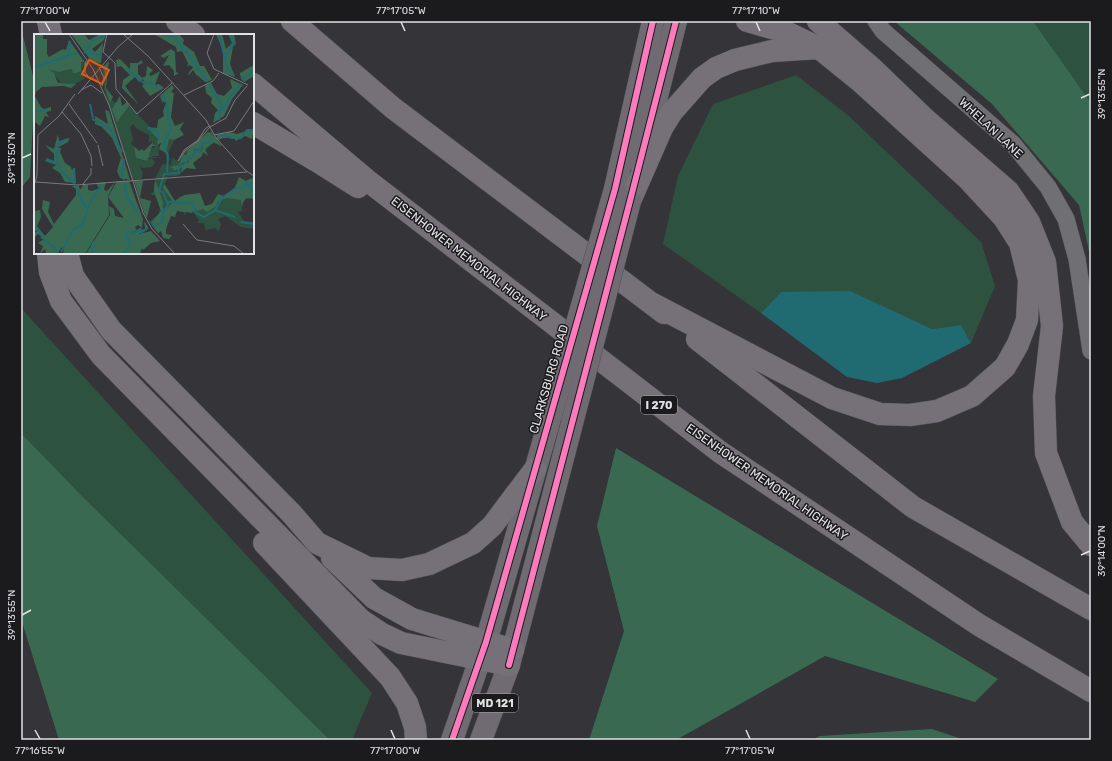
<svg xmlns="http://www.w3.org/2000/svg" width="1112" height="761" viewBox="0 0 1112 761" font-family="Rubik,sans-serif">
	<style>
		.green { fill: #2d5340 }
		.forest { fill: #396a51 }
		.water { fill: #206a71 }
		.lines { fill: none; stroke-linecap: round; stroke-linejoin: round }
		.street-casing { stroke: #505054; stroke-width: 18 }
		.primary-casing { stroke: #505054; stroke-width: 23 }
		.highway-casing { stroke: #505054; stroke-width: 23 }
		.street { stroke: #707074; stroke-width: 17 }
		.primary { stroke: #706b72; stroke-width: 22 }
		.highway { stroke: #767079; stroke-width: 22 }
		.primary-bridge-casing { stroke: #505054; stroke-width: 23; stroke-linecap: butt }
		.primary-bridge { stroke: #706b72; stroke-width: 22 }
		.cycleway-casing { stroke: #1b1b1e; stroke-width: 8 }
		.cycleway { stroke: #fd7abc; stroke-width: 6 }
		.ticks { fill: none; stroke: #e2e2e6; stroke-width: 1.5 }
		.labels { text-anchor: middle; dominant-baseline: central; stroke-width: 3; stroke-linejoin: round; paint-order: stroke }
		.shield { fill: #1b1b1e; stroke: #a6a6aa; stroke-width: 1 }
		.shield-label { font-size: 11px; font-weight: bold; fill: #e2e2e6 }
		.street-label { font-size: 12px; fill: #e2e2e6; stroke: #1b1b1e }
		.inset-river { fill: none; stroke: #206a71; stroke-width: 2 }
		.inset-road { fill: none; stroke: #7a7a7e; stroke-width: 1 }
		.view { fill: #e8590c; fill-opacity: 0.15; stroke: #e8590c; stroke-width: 2 }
		.inset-edge { fill: none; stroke: #e2e2e6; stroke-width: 2 }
		.neatline { fill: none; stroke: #e2e2e6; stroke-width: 1.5 }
		.ticks-label { font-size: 10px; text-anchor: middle; fill: #e2e2e6 }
	</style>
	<rect width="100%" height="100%" fill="#343439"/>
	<!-- green -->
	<g class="green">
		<polygon points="1033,21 1091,21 1091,103"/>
		<polygon points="796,75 849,116 981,242 995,286 971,343 961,325 932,329 900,315 781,292 761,313 663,244 678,176 713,104"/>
		<polygon points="21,308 372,693 352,740 330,740 82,496 21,433"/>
	</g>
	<!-- forest -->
	<g class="forest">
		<polygon points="894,21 1033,21 1091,103 1091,260 1079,205 992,104"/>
		<polygon points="21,28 35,84 30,177 21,188"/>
		<polygon points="21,433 82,496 330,740 59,740 21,619"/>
		<polygon points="616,448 998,679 975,702 825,656 676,740 589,740 624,631 597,526"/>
		<polygon points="932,729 965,740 812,740 820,736"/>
	</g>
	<!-- water -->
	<polygon class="water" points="850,291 932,329 961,325 971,343 902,378 877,383 847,377 761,313 781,292"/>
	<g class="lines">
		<defs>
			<polyline id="street" points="876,21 883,31 1013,144 1048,187 1066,219 1077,259 1091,351"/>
			<g id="primary">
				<polyline points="640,163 676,21"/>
				<polyline points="615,189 653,21"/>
				<polyline points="452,740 486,642 551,415"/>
				<polyline points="481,740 509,665 570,431"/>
			</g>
			<g id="highway">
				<polyline points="48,21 51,35"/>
				<polyline points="177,21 194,35"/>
				<polyline points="292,21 393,108 664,313"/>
				<polyline points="747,21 786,32 817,47"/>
				<polyline points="818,21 872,68 924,118 1008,191 1029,222 1045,262 1052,326 1044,396 1046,453 1072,522 1091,545"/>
				<polyline points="253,84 368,181 720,452 979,625 1091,691"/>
				<polyline points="253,123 320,163 358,187"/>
				<polyline points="630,201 662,128 672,112 702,78 716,68 735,60 772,51 819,48 861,82 968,179 1004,218 1020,243 1029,280 1027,320 1018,344 1005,367 972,396 937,411 910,415 880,414 832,398 653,304"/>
				<polyline points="48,253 50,272 61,301 101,355 361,620 382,634 401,643 509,665"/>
				<polyline points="67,253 73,276 111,330 291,513 317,543 368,568 402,570 429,564 473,543 492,526 535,469"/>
				<polyline points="697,339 913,507 1091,609"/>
				<polyline points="264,543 390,677 407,703 415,727 416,740"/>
				<polyline points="332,558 374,598 412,619 513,650"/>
			</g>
		</defs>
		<!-- street casing -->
		<use href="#street" class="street-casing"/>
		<!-- primary casing -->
		<use href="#primary" class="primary-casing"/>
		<!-- highway casing -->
		<use href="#highway" class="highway-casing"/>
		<!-- street -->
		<use href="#street" class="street"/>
		<!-- primary -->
		<use href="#primary" class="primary"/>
		<!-- highway -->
		<use href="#highway" class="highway"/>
		<defs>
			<g id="primary-bridge">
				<polyline points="551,415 615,189"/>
				<polyline points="570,431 630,201"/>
			</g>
		</defs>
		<!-- primary-bridge casing -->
		<use href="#primary-bridge" class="primary-bridge-casing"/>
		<!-- primary-bridge -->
		<use href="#primary-bridge" class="primary-bridge"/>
		<defs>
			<g id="cycleway">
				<polyline points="509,665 630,201 676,21"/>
				<polyline points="452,740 486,642 615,189 653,21"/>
			</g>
		</defs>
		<!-- cycleway casing -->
		<use href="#cycleway" class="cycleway-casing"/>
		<!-- cycleway -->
		<use href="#cycleway" class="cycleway"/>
	</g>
	<!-- ticks -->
	<path class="ticks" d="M45,22L50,31M401,22L405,31M756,22L760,31M1081,98L1090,94M22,158L31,154M1081,555L1090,551M22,615L31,610M35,730L40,739M391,730L395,739M746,730L750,739"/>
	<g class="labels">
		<!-- shield labels -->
		<g class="shield">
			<rect x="641" y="396" width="36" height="18" rx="3"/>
			<rect x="472" y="694" width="46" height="18" rx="3"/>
		</g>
		<g class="shield-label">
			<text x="659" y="405">I 270</text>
			<text x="495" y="703">MD 121</text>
		</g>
		<!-- street labels -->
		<g class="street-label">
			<text transform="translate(991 128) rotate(43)">WHELAN LANE</text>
			<text transform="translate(469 259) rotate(38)">EISENHOWER MEMORIAL HIGHWAY</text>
			<text transform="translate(549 379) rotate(-74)">CLARKSBURG ROAD</text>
			<text transform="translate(767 482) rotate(35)">EISENHOWER MEMORIAL HIGHWAY</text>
		</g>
	</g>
	<!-- overview -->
	<g transform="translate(34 34)">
		<rect width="220" height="220" fill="#343439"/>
		<path d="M47,28L51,30L48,35L50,45L41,50L25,49L26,47L15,36V34L25,38L38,35L43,37ZM69,33L72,43L71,54L76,65L82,69L78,75L87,85L85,82L95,72L116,93L124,105L125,122H115L117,115L122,112L118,107L115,109V101L103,95L99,90L96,93L99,106L97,109L102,116V124L112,127L117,123L121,128L118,133L108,134L105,130L109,139L107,145L99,146L70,55ZM177,97L188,112L179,109L158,130L162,135L153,134L144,142H134L130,150L139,168L147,162L170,173L191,163H202L206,144L212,147L219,145L218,163L209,166L208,177L204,178L210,187L220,188V195L207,193L191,182L184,185L187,190L185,197L181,194L171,196L170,189H163L165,186L159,178H153L150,181L149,176L137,179L131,194L132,199L129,196L124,198L125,201L115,188L125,180L126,173L123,161H116L120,157L121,145L129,129L132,131L133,127L131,119L134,105L140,106L134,120L136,125L134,130L137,131L138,123L144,128L151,118Z" fill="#2d5340"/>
		<path d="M0,0H9V5H13V20L15,23L29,15L32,16L35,6L52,30L50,45V28H47V37L42,39H39L38,35L25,38L14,35L20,39L24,49L42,50L37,54L30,52L8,53L2,58L1,62L7,73L10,75L17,73V77L12,78L15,83L11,82L6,92L1,88L0,82ZM37,0H50L55,6L66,0H72L70,6L58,15L61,18L69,9L67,29L58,28ZM120,0H145L150,6L149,10L160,18L166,32H170L178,46L171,48L162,40L168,50L159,36L155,41L154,40L159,33L155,31L153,33L154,29L148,17L143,18L142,13ZM182,0H188L192,15L198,9L194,0H200L202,10L196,15L199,13L196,30L201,43L189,39V17ZM137,15L141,18L142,38L145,39L140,42V37L135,31L129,32L135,21L130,24L126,22ZM86,25L96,35V29H104L107,26L109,29L104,31V40L108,44L112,42L113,32L119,36L115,40L117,42L126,37L121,51L125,50L130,54L116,62L108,52L111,49L109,45L105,48L101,43L91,52L105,71L88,54L89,46L96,41L87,32L83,33L82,26ZM75,27L72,54L79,63L76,68L71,54L72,43L69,33ZM220,31V42L210,48L208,45L212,39L207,46L206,39ZM196,45L209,51L198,65L190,82L179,89L181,79L184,76L177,69L178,64L172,59L171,51L177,49L183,60L190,62L198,54ZM138,51L140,54L137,58L140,59L137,83L141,92L150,88L146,95L150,101L140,106L135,105L132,119L125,115L127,109L123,111L124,105L113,93L123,94L124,86L130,82L129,77L132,69L129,67V70L126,62ZM86,62L88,72L93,68L95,72L83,88L78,75ZM71,76L75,77L96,146L86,144L83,137L87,124L78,104L68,93L61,90V82L74,90ZM220,95L218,105L211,102L202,107L200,104H189L185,106L182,104L185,101L196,98L203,100ZM174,98L177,99L188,113L180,108L171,115L174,122L169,118L168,122L159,129L162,135L152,134L141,143L147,138L149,131L155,128L154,124L157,125L163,117L166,119L168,116L170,109L164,116L160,115L159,122L153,123L152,128H149L141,137L137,133L145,131L149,121H153V117ZM24,100L25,107L36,104L34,108L23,114H27L26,118L31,129L37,133L38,136L41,134L42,149L31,148L26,139L18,134L22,131L11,127L13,124L20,127V120L11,111L20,115ZM119,108V110L123,112H118L115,122L125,124L115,123L113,127L102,124L100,112L105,117L108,115L110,117ZM205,143L212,147L220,143V165L212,164L207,172V166L193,164L184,167L182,172L173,178L169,175L164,177L161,175L158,179L143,177L141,183L137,182L132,195V200L138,201L135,205L129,204L127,197L124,199L117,189L127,177L120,158L121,146L129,168L128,180L139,168L129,154L132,145L130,149L141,167L150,161L166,159L171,172L178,170L184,160L190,162L200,156ZM83,147H95L109,185L108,194L104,191L101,193L103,196L98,198L111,195L110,187L114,193L105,200L117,197L126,207L117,209L109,216L108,214L106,220H52L76,181L75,172L80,175L81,182L90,184L74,163ZM100,147H109L106,164L117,167L113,184L110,179ZM72,148L70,156L73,157L81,148L74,162L75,181L51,220H29L30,214L28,213L23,220H12L11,215L6,220L9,212L4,209L10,205L4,200L0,204V198H3L0,195V177L6,176L7,183L3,192L11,202L19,193L8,175L9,166L16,168L14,178L20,190L42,161V155L38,152H45L46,156L49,151H54V156L58,157L65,154L62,149Z" fill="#396a51"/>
		<path class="inset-river" d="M129,0L142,4L174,48M185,0L193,34L199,42M34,21L36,7M192,21L200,9L197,0M68,22L51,18L60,5L71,2M0,33L44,19M93,36L110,49H117L124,55M208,46L220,36M175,51L187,69V76M128,60L133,68L134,84L137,94L129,111L134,121L133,138M56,70L59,84M0,78L14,76M58,85L76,95L88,118M185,86V76H189L198,59L207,50M113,94L124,97L125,104M183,102L189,100L197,104H207L213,96H220M90,125L88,139L90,146M12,126L23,129L28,138L41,150M23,128L24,109L34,105M40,134V147M91,149L93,163L105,180M212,150L220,159M43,152L49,170L53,174M134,168L159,169L161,178L170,183L181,176L201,183M181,176L188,164L202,154H208L213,149L217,151L220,147M207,188L220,190M118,191L128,189L129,175L131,176L134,171L129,158L125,157L130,140L145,139L144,135L152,129L154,123H159L161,117L165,118L169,109H174L179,104M0,192L8,201M7,203L20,213L24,219M27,218L39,196L48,191L57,167L68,150M60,220L57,214L60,207M89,220L95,213L96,206L92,203L94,197L99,200L106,195L108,198L114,194"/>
		<path class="inset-road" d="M35,0L59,35L75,71L109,179L118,195L141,220M73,0L69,18L81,29L82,55L103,80L138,49M89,0L114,22L172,86L182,104L211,136L220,142M180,0L173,19L180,35L214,51M52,27L51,38L56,45M65,33L70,44L68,52M47,56L57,51L68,59M44,60L84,13L99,0M150,61L179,47L185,39M35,70L63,109M28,78L47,100L57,122L58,132M175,92L171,95L164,106L150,116L144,127L151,117L164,107L176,93M176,93L192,84L201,66L213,52M180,101L200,97L220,67M64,111L69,132M2,148L43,151L213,138M1,149L3,141L4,101L25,82L41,60M49,150L57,140V134M149,190L163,206L200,212L210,220"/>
		<path class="view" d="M55,26L75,36L68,50L48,40Z"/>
		<rect width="220" height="220" class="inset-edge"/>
	</g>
	<!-- border -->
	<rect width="1112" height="761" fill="none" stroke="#1b1b1e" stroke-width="44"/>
	<rect x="22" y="22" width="1068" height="717" class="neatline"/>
	<g class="ticks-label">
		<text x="45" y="14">77°17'00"W</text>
		<text x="401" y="14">77°17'05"W</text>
		<text x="756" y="14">77°17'10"W</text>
		<text transform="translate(1101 94) rotate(-90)" y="4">39°13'55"N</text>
		<text transform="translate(11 158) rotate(-90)" y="4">39°13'50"N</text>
		<text transform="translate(1101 551) rotate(-90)" y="4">39°14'00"N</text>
		<text transform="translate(11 615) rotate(-90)" y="4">39°13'55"N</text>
		<text x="40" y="754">77°16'55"W</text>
		<text x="395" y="754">77°17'00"W</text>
		<text x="750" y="754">77°17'05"W</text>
	</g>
</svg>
